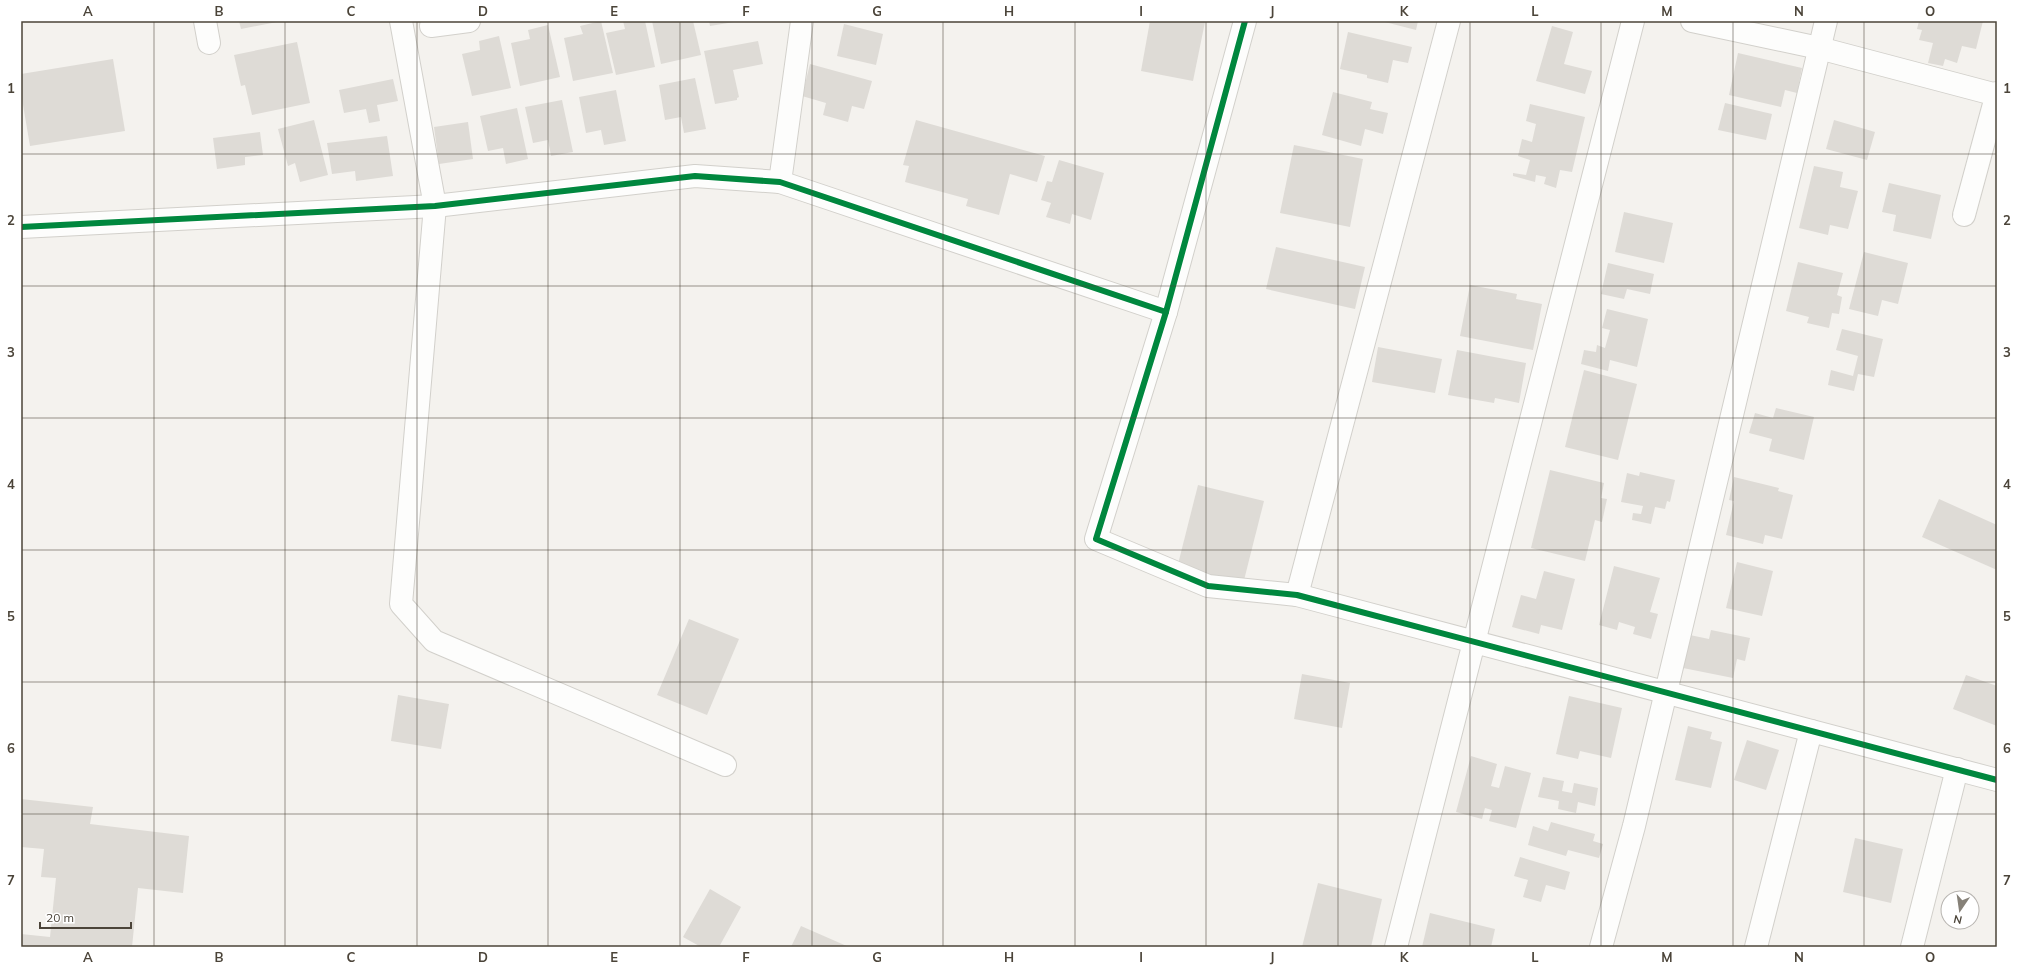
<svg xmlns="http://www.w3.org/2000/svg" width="2018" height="968" viewBox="0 0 2018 968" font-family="Mulish,sans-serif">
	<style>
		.building { fill: #dedbd6 }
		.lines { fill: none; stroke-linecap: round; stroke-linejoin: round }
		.minor-casing { stroke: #d2d0cb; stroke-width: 24 }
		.minor { stroke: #fdfdfc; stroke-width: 22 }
		.cycleway-casing { stroke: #fff; stroke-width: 8 }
		.cycleway { stroke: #00873e; stroke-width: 6 }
		.grid { fill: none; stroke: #4b4439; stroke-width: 1; stroke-opacity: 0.55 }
		.neatline { fill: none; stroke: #4b4439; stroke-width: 1.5 }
		.grid-label { font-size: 13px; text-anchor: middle; font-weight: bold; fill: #4b4439 }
	</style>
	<rect width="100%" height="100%" fill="#f4f2ee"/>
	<!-- building -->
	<g class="building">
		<polygon points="239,21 277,21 277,22 241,29"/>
		<polygon points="601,21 613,73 573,81 564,38 583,34 580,26"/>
		<polygon points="623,21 645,21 655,67 616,75 606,33 625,29"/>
		<polygon points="652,21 693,21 701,55 661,64"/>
		<polygon points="709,21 734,21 734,22 710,26"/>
		<polygon points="1150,21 1205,22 1193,81 1141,71"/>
		<polygon points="1381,21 1418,21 1416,30"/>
		<polygon points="1919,21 1983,21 1976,49 1962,46 1957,63 1945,59 1943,66 1928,63 1933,43 1919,40 1922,30 1917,29"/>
		<polygon points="844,24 883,34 876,65 837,56"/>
		<polygon points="548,25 560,77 520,86 511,43 530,39 528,30"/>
		<polygon points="1552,26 1573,32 1564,64 1592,71 1585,94 1536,81"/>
		<polygon points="1348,32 1412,47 1408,63 1393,60 1388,83 1367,78 1367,75 1340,69"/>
		<polygon points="499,36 511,88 472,96 462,54 480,50 479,41"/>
		<polygon points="758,41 763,64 733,70 739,97 737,98 737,100 715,104 704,51"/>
		<polygon points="297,42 310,103 252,115 245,85 241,86 234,55"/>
		<polygon points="1738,53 1802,68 1797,93 1785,90 1781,107 1729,95"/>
		<polygon points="113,59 125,131 30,146 21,93 21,74"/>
		<polygon points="810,64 872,81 864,109 852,106 848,122 823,115 826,103 802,96"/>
		<polygon points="695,78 706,129 684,133 681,117 665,120 659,85"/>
		<polygon points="393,79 398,101 377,105 380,121 369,123 366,109 344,113 339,90"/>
		<polygon points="616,90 626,141 604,145 601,130 586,133 579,97"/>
		<polygon points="1333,92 1372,102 1370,109 1388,113 1383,134 1365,129 1361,146 1322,135"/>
		<polygon points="562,100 573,152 551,156 548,140 533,143 525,107"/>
		<polygon points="1725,103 1772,114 1766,140 1718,130"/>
		<polygon points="1530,104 1585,117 1572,172 1560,170 1556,188 1544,184 1546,177 1536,175 1535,182 1513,176 1513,173 1526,175 1530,160 1518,156 1522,139 1532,142 1536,124 1526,121"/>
		<polygon points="517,108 528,159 506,164 503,148 488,151 480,116"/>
		<polygon points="314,120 328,175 300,182 295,163 288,166 278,129"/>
		<polygon points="916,120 1045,156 1037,182 1010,174 999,215 966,206 968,199 905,182 909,166 903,165"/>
		<polygon points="1834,120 1875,132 1867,160 1826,149"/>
		<polygon points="468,122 473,159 439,164 434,127"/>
		<polygon points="260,132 263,155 245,157 245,165 217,169 213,138"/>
		<polygon points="387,136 393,176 356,181 355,171 332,174 327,143"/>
		<polygon points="1294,145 1363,159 1350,227 1280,213"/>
		<polygon points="1059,160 1104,173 1091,220 1072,214 1070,224 1046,217 1051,203 1041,200 1047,181 1052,182"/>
		<polygon points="1814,166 1843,172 1840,187 1858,191 1848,229 1830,225 1828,235 1799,228"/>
		<polygon points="1889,183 1941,195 1931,239 1893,231 1896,215 1882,212"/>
		<polygon points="1624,212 1673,223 1664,263 1615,252"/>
		<polygon points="1276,247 1365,267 1355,309 1266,289"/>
		<polygon points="1864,252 1908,263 1898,304 1882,300 1878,316 1849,309"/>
		<polygon points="1798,262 1843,273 1837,295 1842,297 1839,314 1832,313 1829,328 1807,323 1809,317 1786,311"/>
		<polygon points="1608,263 1654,274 1650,294 1627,289 1624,299 1601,294"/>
		<polygon points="1470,285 1517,294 1516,299 1542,304 1533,350 1460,336"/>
		<polygon points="1607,309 1648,319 1637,367 1610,360 1608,371 1581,364 1584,350 1596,352 1597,345 1605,348 1610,330 1602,328"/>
		<polygon points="1842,329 1883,339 1874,377 1858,374 1854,391 1828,385 1831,370 1853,376 1858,356 1836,350"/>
		<polygon points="1378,347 1442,359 1435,393 1372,382"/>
		<polygon points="1457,350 1526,363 1519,403 1495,398 1494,403 1448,395"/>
		<polygon points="1584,370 1637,384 1618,460 1565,447"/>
		<polygon points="1776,408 1814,417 1804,460 1769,451 1772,439 1749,433 1755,413 1773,418"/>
		<polygon points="1550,470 1604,483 1601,498 1607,499 1602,522 1595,520 1585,561 1531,548"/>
		<polygon points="1640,472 1675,480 1670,502 1667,501 1665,509 1655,507 1651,524 1632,520 1633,513 1641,514 1643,506 1621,502 1627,473 1639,476"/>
		<polygon points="1734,477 1779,488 1778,491 1793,495 1782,539 1765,535 1763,544 1726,535 1734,501 1729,500"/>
		<polygon points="1198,485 1264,501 1241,592 1175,576"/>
		<polygon points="1939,499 1997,525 1997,570 1922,537"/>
		<polygon points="1737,562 1773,571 1762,616 1726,608"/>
		<polygon points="1614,566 1660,578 1650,612 1658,614 1651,639 1633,634 1635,627 1619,622 1617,630 1599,625"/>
		<polygon points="1544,571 1575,579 1562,630 1541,625 1539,634 1512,627 1521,595 1536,599"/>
		<polygon points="689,619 739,639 707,715 657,695"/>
		<polygon points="1711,630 1750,638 1745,661 1737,659 1733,678 1678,667 1685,634 1709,639"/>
		<polygon points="1302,674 1350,683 1342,728 1294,719"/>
		<polygon points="1966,675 1997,686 1997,726 1953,709"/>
		<polygon points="398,695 449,704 441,749 391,741"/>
		<polygon points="1569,696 1622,708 1611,758 1580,751 1578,759 1556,754"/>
		<polygon points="1688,726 1712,732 1710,739 1722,742 1711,788 1675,780"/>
		<polygon points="1747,740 1779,750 1766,790 1734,780"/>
		<polygon points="1471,756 1497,764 1491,786 1499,788 1505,766 1531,773 1516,828 1489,821 1492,810 1485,808 1482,819 1456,812"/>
		<polygon points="1543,777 1564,781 1562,791 1572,793 1574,783 1598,788 1595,806 1578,802 1576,813 1558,809 1559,801 1538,797"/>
		<polygon points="21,799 93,807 90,824 189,836 183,893 138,888 132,947 21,947 21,934 50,937 56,878 41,877 44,849 21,847"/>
		<polygon points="1551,822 1595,834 1593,841 1603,844 1599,858 1568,850 1566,856 1528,845 1533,826 1548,831"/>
		<polygon points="1855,838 1903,849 1891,903 1843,892"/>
		<polygon points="1520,857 1570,872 1565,890 1546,885 1541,902 1523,897 1528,880 1514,876"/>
		<polygon points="1318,883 1382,899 1371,947 1302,947"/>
		<polygon points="710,889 741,907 719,947 701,947 683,937"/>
		<polygon points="1430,913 1495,929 1491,947 1422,947"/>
		<polygon points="801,926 849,947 791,947"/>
	</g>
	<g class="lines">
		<defs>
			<g id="minor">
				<polyline points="205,21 209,43"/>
				<polyline points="401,21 435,206 401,604 434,641 725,765"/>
				<polyline points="1245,21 1166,312 1096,539 1208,586 1297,595 1997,780"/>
				<polyline points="1692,21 1819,48 1997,95"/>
				<polyline points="431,26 469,21"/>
				<polyline points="780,182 802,21"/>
				<polyline points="1964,215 1997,93"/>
				<polyline points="21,227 435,206 695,176 780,182 1166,312"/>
				<polyline points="1297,595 1449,21"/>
				<polyline points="1396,947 1633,21"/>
				<polyline points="1601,947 1634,826 1826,21"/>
				<polyline points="1756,947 1811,731"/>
				<polyline points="1912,947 1957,769"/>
			</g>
		</defs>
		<!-- minor casing -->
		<use href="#minor" class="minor-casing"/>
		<!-- minor -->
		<use href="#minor" class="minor"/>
		<defs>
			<g id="cycleway">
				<polyline points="1245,21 1166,312 1096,539 1208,586 1297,595 1997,780"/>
				<polyline points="21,227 435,206 695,176 780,182 1166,312"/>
			</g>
		</defs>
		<!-- cycleway casing -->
		<use href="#cycleway" class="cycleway-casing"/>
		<!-- cycleway -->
		<use href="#cycleway" class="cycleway"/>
	</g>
	<!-- grid -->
	<path class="grid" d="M154,21V947M285,21V947M417,21V947M548,21V947M680,21V947M812,21V947M943,21V947M1075,21V947M1206,21V947M1338,21V947M1470,21V947M1601,21V947M1733,21V947M1864,21V947M21,154H1997M21,286H1997M21,418H1997M21,550H1997M21,682H1997M21,814H1997"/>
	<!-- border -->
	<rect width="2018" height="968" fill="none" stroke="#ffffff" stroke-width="44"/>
	<!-- north arrow -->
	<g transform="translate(1960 910) rotate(193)"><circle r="19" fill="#ffffff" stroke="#b7b4b0"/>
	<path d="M0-3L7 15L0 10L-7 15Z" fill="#868178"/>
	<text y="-6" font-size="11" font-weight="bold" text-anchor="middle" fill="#4b4439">N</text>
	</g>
	<!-- scale -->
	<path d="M40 922v6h91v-6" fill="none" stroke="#4b4439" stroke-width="2"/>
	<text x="46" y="922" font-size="12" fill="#4b4439" stroke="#ffffff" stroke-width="3" paint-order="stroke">20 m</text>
	<rect x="22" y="22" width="1974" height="924" class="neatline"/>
	<g class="grid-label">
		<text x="88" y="16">A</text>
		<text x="219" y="16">B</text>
		<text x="351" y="16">C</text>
		<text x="483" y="16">D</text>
		<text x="614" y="16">E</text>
		<text x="746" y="16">F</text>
		<text x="877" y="16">G</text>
		<text x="1009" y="16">H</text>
		<text x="1141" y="16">I</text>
		<text x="1272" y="16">J</text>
		<text x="1404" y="16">K</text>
		<text x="1535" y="16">L</text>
		<text x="1667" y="16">M</text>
		<text x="1799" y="16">N</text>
		<text x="1930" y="16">O</text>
		<text x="11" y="93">1</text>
		<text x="2007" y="93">1</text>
		<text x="11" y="225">2</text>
		<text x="2007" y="225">2</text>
		<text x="11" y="357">3</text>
		<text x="2007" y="357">3</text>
		<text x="11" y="489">4</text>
		<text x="2007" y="489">4</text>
		<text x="11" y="621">5</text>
		<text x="2007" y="621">5</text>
		<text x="11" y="753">6</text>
		<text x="2007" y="753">6</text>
		<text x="11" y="885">7</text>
		<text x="2007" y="885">7</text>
		<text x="88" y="962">A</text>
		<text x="219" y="962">B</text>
		<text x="351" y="962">C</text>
		<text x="483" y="962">D</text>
		<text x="614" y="962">E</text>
		<text x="746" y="962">F</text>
		<text x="877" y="962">G</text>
		<text x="1009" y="962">H</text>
		<text x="1141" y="962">I</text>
		<text x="1272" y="962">J</text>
		<text x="1404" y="962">K</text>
		<text x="1535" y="962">L</text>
		<text x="1667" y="962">M</text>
		<text x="1799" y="962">N</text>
		<text x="1930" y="962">O</text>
	</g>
</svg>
